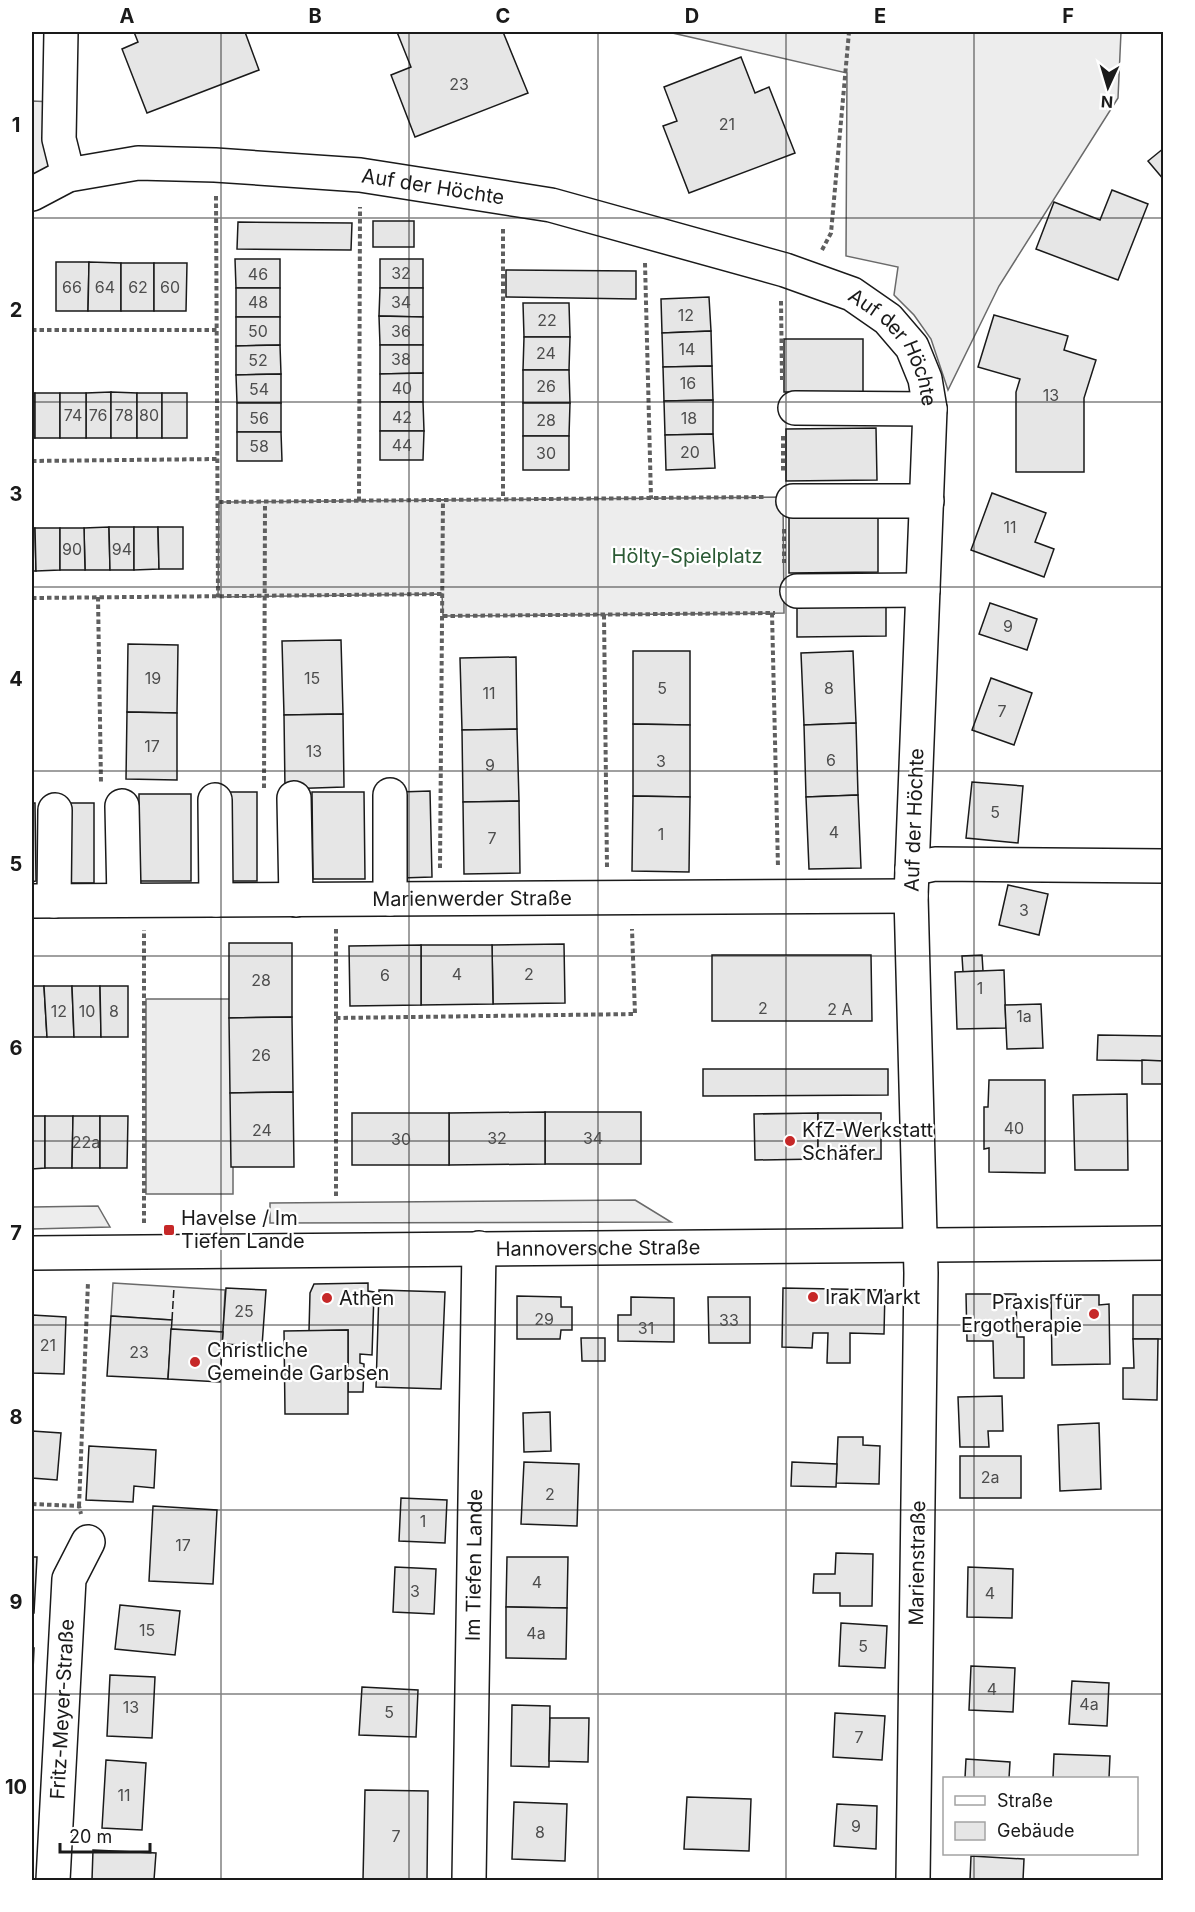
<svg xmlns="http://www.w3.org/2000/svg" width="1195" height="1912" viewBox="0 0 1195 1912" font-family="Inter,sans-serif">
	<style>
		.built { fill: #ededed; stroke: #6a6a6a; stroke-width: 1.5 }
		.building { fill: #e6e6e6; stroke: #1a1a1a; stroke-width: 1.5 }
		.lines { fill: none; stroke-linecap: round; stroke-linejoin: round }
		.minor-casing { stroke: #1a1a1a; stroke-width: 36 }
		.path { stroke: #5f5f5f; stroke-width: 4; stroke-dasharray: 4.5 3; stroke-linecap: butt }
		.minor { stroke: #fff; stroke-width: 33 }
		.fence { stroke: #1a1a1a; stroke-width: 1.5; stroke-dasharray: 8 3; stroke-linecap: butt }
		.grid { fill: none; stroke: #1a1a1a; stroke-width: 1.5; stroke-opacity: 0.55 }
		.poi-dot { fill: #c62828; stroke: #fff; stroke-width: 2 }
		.labels { text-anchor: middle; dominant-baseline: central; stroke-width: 4.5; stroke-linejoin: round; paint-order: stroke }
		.number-label { font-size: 16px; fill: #4d4d4d }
		.street-label { font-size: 20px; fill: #1a1a1a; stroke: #fff }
		.park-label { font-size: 20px; fill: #2b5a34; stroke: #fff }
		.poi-label { font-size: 20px; fill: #1a1a1a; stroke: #fff; text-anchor: start }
		.neatline { fill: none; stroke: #1a1a1a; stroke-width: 2 }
		.grid-label { font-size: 20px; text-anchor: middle; font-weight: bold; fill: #1a1a1a }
	</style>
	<rect width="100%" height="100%" fill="#fff"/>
	<!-- built -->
	<g class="built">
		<polygon points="668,32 1121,32 1118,98 999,286 948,390 931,339 914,315 894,295 898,267 846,256 847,73"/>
		<polygon points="32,101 54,102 51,166 32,177"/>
		<polygon points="783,497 784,613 443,616 442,594 218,597 219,502"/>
		<rect x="146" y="999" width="87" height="195"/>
		<polygon points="635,1200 671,1222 270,1223 270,1203"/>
		<polygon points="98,1206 110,1227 32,1229 32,1207"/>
		<polygon points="113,1283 225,1290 223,1332 171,1329 171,1320 111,1316"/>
	</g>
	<!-- building -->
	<g class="building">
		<polygon points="134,32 245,32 259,70 147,113 122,49 138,42"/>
		<polygon points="397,32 503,32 528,93 415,137 391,75 411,67"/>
		<polygon points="741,57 755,93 769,87 795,153 689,193 663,126 677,121 664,87"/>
		<polygon points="1164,148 1164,180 1148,161"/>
		<polygon points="1112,190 1148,204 1118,280 1036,249 1054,202 1100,220"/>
		<rect x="373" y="221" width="41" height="26"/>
		<polygon points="238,222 352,223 351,250 237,249"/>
		<polygon points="235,259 280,259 280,288 236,288"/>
		<rect x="380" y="259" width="43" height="29"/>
		<polygon points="56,262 89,262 88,311 56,311"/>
		<polygon points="89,262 121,263 121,311 88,311"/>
		<rect x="121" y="263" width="33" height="48"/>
		<polygon points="154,263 187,263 186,311 154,311"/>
		<polygon points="506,270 636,271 636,299 506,297"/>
		<rect x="236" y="288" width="44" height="29"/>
		<polygon points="380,288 423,288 423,317 379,316"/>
		<polygon points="709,297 711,331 662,333 661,299"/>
		<polygon points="523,303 569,303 570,337 524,337"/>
		<polygon points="994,315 1068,336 1064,350 1096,360 1084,398 1084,472 1016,472 1016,392 1020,379 978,367"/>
		<polygon points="379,316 423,317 423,345 380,345"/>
		<polygon points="236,317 280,317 280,345 236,346"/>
		<polygon points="711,331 712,366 663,367 662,333"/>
		<polygon points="524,337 570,337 569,370 523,370"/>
		<rect x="784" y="339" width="79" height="53"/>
		<polygon points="280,345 281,374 236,375 236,346"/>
		<polygon points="380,345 423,345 423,373 380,374"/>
		<polygon points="712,366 713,400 664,401 663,367"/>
		<polygon points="523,370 569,370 570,403 523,403"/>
		<polygon points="423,373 423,402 380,402 380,374"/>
		<polygon points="281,374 281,403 237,403 236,375"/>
		<polygon points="111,392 111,438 86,438 86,393"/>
		<polygon points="111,392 137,393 137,438 111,438"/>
		<rect x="32" y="393" width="3" height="45"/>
		<rect x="35" y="393" width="25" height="45"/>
		<rect x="60" y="393" width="26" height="45"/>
		<rect x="137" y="393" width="25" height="45"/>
		<rect x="162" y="393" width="25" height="45"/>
		<polygon points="713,400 713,434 665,435 664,401"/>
		<polygon points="380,402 423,402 424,431 380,431"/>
		<rect x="237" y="403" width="44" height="29"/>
		<polygon points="523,403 570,403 569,436 523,436"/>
		<polygon points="876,428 877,480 786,481 786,429"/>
		<polygon points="380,431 424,431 423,460 380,460"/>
		<polygon points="237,432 281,432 282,461 237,461"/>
		<polygon points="713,434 715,468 666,470 665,435"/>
		<rect x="523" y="436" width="46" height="34"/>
		<polygon points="992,493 1046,513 1035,542 1054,549 1044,577 971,550"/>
		<polygon points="878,516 878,572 789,573 789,517"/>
		<polygon points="109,527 110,570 85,570 84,528"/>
		<polygon points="109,527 134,527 134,570 110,570"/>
		<polygon points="134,527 158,527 159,569 134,570"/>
		<polygon points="158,527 183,527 183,569 159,569"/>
		<polygon points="32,528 35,528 36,571 32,571"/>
		<polygon points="35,528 60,528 60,570 36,571"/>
		<polygon points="60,528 84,528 85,570 60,570"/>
		<polygon points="990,603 1037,619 1027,650 979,634"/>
		<polygon points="797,605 886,605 886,636 797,637"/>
		<polygon points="341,640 343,714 284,715 282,641"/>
		<polygon points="128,644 178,645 177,713 127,712"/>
		<polygon points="633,651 690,651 690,725 633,724"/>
		<polygon points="853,651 856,723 804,725 801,653"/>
		<polygon points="516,657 517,729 462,730 460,658"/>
		<polygon points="991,678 1032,693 1014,745 972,730"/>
		<polygon points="127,712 177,713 177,780 126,779"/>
		<polygon points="343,714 344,787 285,789 284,715"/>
		<polygon points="856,723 858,795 806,797 804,725"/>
		<polygon points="633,724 690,725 690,797 633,796"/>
		<polygon points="517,729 519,801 463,802 462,730"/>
		<polygon points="972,782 1023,786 1018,843 966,838"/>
		<polygon points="430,791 432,877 401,878 400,792"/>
		<rect x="229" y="792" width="28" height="89"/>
		<polygon points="312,792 364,792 365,879 313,879"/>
		<rect x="139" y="794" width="52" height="87"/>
		<polygon points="858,795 861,868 809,869 806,797"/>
		<polygon points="633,796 690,797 689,872 632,871"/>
		<polygon points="519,801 520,873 464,874 463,802"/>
		<polygon points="32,803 35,803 36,881 32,882"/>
		<rect x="67" y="803" width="27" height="80"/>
		<polygon points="1008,885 1048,894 1039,935 999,925"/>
		<polygon points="229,943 292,943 292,1017 229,1018"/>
		<polygon points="564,944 565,1003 493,1004 492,945"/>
		<polygon points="421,945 492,945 493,1004 421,1005"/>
		<polygon points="421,945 421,1005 350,1006 349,946"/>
		<polygon points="712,955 871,955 872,1021 712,1021"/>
		<polygon points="982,955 983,971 963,972 962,956"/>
		<polygon points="1004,970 1006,1028 957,1029 955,972"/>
		<polygon points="32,986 44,986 47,1037 32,1037"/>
		<polygon points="44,986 72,986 74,1037 47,1037"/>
		<polygon points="72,986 100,986 101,1037 74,1037"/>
		<polygon points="100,986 128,986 128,1037 101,1037"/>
		<polygon points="1041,1004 1043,1048 1007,1049 1005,1005"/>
		<polygon points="292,1017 293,1092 230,1093 229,1018"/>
		<polygon points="1098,1035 1164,1036 1164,1061 1097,1060"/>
		<polygon points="1142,1060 1164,1061 1164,1084 1142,1084"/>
		<polygon points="703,1069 888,1069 888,1095 703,1096"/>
		<polygon points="989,1080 1045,1080 1045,1173 989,1172 989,1148 984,1149 984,1107 988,1107"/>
		<polygon points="293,1092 294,1167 231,1167 230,1093"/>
		<polygon points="1127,1094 1128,1170 1075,1170 1073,1095"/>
		<rect x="545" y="1112" width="96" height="52"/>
		<polygon points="545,1112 545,1164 449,1165 449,1113"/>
		<rect x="352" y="1113" width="97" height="52"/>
		<polygon points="818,1113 818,1159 755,1160 754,1114"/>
		<rect x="818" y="1113" width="63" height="46"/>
		<polygon points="32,1116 45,1116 45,1168 32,1169"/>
		<polygon points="45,1116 73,1116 72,1168 45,1168"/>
		<polygon points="73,1116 100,1116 100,1168 72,1168"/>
		<polygon points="100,1116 128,1116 127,1168 100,1168"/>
		<polygon points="368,1283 368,1291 374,1292 372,1355 360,1354 360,1363 364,1364 363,1392 348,1392 348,1330 309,1331 310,1293 314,1284"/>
		<polygon points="226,1288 266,1290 262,1346 222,1344"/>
		<polygon points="783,1288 885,1290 884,1334 850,1333 850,1363 827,1363 828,1333 813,1333 812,1348 782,1347"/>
		<polygon points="379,1290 445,1292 441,1389 376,1387"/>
		<polygon points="966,1294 1016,1294 1017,1337 1024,1337 1024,1378 994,1378 993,1341 967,1341"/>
		<polygon points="1051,1295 1099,1295 1099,1305 1109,1304 1110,1364 1052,1365"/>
		<rect x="1133" y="1295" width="31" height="44"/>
		<polygon points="517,1296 561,1297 561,1307 572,1307 572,1330 561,1330 560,1339 517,1339"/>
		<polygon points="631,1297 674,1298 674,1342 618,1341 618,1315 631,1315"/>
		<polygon points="708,1297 750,1297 750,1343 709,1343"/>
		<polygon points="32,1315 66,1317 64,1374 32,1373"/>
		<polygon points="111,1316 172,1320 168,1379 107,1376"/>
		<polygon points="171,1329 223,1332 220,1382 168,1379"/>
		<polygon points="348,1330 348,1414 285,1414 284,1331"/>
		<polygon points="581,1338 605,1338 605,1361 582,1361"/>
		<polygon points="1133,1339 1158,1339 1157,1400 1123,1399 1123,1368 1134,1368"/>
		<polygon points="1002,1396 1003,1431 988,1431 989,1447 960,1447 958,1397"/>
		<polygon points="550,1412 551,1451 524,1452 523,1413"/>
		<polygon points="1099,1423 1101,1489 1060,1491 1058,1425"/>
		<polygon points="32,1431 61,1433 57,1480 32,1478"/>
		<polygon points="838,1437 863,1437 863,1445 880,1446 879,1484 836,1483"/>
		<polygon points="89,1446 156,1450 154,1488 134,1486 133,1502 86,1500"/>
		<rect x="960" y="1456" width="61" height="42"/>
		<polygon points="524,1462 579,1464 577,1526 521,1524"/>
		<polygon points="792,1462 837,1464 836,1487 791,1486"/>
		<polygon points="401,1498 447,1500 445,1543 399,1541"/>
		<polygon points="153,1506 217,1510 213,1584 149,1581"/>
		<polygon points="836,1553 873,1554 872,1606 840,1606 840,1593 813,1593 814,1574 835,1574"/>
		<polygon points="32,1557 37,1557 34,1613 32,1613"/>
		<polygon points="507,1557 568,1557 567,1608 506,1607"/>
		<polygon points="395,1567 436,1569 434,1614 393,1612"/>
		<polygon points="968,1567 1013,1569 1012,1618 967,1617"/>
		<polygon points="120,1605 180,1611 175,1655 115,1649"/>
		<polygon points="506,1607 567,1608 566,1659 506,1658"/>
		<polygon points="841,1623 887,1626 885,1668 839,1666"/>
		<polygon points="32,1648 34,1648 32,1693"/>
		<polygon points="971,1666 1015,1668 1013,1712 969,1710"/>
		<polygon points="110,1675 155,1677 152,1738 107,1736"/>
		<polygon points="1072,1681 1109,1683 1107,1726 1069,1724"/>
		<polygon points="362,1687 418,1690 416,1737 359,1735"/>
		<polygon points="512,1705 550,1706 549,1767 511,1766"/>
		<polygon points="835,1713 885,1716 882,1760 833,1757"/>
		<polygon points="550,1718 589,1718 588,1762 549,1761"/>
		<polygon points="1054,1754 1110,1756 1109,1778 1053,1778"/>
		<polygon points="966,1759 1010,1762 1009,1778 965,1778"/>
		<polygon points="106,1760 146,1763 142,1830 102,1828"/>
		<polygon points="365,1790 428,1791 427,1880 363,1880"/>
		<polygon points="687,1797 751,1799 749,1851 684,1849"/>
		<polygon points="514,1802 567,1804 565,1861 512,1859"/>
		<polygon points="837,1804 877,1806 876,1849 834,1846"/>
		<polygon points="93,1850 156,1853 154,1880 92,1880"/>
		<polygon points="971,1856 1024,1859 1023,1880 970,1880"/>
	</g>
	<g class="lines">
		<defs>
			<g id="minor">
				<polyline points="61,32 59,139 68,175"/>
				<path id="s1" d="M32,194L68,175L138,163L215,165L360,175L551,205L785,270L852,294L888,319L912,347L925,379L930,409L911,896L921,1273L913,1880"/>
				<polyline points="795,408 930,409"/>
				<polyline points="793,501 927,501"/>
				<polyline points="797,591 923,590"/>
				<polyline points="390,795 390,899"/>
				<polyline points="294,798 296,900"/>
				<polyline points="215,800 216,900"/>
				<polyline points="122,806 124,900"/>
				<polyline points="912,869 935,864 1164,866"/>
				<path id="s2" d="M32,901L911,896"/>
				<polyline points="54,901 55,810"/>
				<path id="s3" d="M32,1253L1164,1243"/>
				<path id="s4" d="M53,1880L69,1579L88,1542"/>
				<path id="s5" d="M469,1880L479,1248"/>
			</g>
		</defs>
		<!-- minor casing -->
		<use href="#minor" class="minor-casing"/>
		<!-- path -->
		<g class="path">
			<polyline points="216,196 218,597"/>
			<polyline points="503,229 503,499"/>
			<polyline points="822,250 831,233 849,32"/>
			<polyline points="645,263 651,498"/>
			<polyline points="781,301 782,380"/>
			<polyline points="32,330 218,330"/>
			<polyline points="783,436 783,473"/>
			<polyline points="32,461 218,459"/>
			<polyline points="359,501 360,207"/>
			<polyline points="219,502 764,497"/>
			<polyline points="784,529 784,563"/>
			<polyline points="98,597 101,783"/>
			<polyline points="32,598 443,594"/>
			<polyline points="772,613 778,867"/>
			<polyline points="604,615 607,867"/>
			<polyline points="443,616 775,613"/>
			<polyline points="264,788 265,503"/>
			<polyline points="440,868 443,499"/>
			<polyline points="336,929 336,1199"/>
			<polyline points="336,1018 635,1014 632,929"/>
			<polyline points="144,1223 144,930"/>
			<polyline points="32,1504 79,1506 81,1514"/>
			<polyline points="79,1506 88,1282"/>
		</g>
		<!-- minor -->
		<use href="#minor" class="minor"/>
		<!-- fence -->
		<polyline class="fence" points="172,1320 174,1287"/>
	</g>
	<!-- grid -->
	<path class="grid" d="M221,32V1880M409,32V1880M598,32V1880M786,32V1880M974,32V1778M32,218H1164M32,402H1164M32,587H1164M32,771H1164M32,956H1164M32,1141H1164M32,1325H1164M32,1510H1164M32,1694H1164M974,1854V1880"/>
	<!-- markers -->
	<g class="poi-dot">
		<circle cx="790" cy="1141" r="6"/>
		<rect x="163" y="1224" width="12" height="12" rx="3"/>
		<circle cx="813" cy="1297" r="6"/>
		<circle cx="327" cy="1298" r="6"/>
		<circle cx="1094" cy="1314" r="6"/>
		<circle cx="195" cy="1362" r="6"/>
	</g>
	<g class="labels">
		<!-- number labels -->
		<g class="number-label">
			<text x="459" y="84">23</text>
			<text x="727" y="124">21</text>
			<text x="401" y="273">32</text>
			<text x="258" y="274">46</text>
			<text x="72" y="287">66</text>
			<text x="105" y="287">64</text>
			<text x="138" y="287">62</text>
			<text x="170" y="287">60</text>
			<text x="258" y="302">48</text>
			<text x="401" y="302">34</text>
			<text x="686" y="315">12</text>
			<text x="547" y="320">22</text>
			<text x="258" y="331">50</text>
			<text x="401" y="331">36</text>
			<text x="687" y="349">14</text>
			<text x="546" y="353">24</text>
			<text x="401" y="359">38</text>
			<text x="258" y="360">52</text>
			<text x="688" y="383">16</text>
			<text x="546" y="386">26</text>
			<text x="402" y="388">40</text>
			<text x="259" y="389">54</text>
			<text x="1051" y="395">13</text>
			<text x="73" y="415">74</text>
			<text x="98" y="415">76</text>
			<text x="124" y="415">78</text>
			<text x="149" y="415">80</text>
			<text x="402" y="417">42</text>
			<text x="259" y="418">56</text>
			<text x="689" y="418">18</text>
			<text x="546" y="420">28</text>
			<text x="402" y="445">44</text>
			<text x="259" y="446">58</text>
			<text x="690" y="452">20</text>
			<text x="546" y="453">30</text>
			<text x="1010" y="527">11</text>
			<text x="72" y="549">90</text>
			<text x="122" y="549">94</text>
			<text x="1008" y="626">9</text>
			<text x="153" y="678">19</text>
			<text x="312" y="678">15</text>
			<text x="662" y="688">5</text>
			<text x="829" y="688">8</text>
			<text x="489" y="693">11</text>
			<text x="1002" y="711">7</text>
			<text x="152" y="746">17</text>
			<text x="314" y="751">13</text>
			<text x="831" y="760">6</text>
			<text x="661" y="761">3</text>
			<text x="490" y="765">9</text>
			<text x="995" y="812">5</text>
			<text x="834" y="832">4</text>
			<text x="661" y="834">1</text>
			<text x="492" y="838">7</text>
			<text x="1024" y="910">3</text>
			<text x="457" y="974">4</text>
			<text x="529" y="974">2</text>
			<text x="385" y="975">6</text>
			<text x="261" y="980">28</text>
			<text x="980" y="988">1</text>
			<text x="763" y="1008">2</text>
			<text x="840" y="1009">2 A</text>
			<text x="59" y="1011">12</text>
			<text x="87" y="1011">10</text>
			<text x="114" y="1011">8</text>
			<text x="1024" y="1016">1a</text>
			<text x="261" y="1055">26</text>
			<text x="1014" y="1128">40</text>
			<text x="262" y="1130">24</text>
			<text x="497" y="1138">32</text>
			<text x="593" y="1138">34</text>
			<text x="401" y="1139">30</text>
			<text x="86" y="1142">22a</text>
			<text x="244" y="1311">25</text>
			<text x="544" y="1319">29</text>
			<text x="729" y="1320">33</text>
			<text x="646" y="1328">31</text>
			<text x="48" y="1345">21</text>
			<text x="139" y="1352">23</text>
			<text x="990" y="1477">2a</text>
			<text x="550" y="1494">2</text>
			<text x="423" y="1521">1</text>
			<text x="183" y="1545">17</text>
			<text x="537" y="1582">4</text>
			<text x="415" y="1591">3</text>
			<text x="990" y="1593">4</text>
			<text x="147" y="1630">15</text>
			<text x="536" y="1633">4a</text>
			<text x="863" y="1646">5</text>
			<text x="992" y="1689">4</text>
			<text x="1089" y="1704">4a</text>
			<text x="131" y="1707">13</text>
			<text x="389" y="1712">5</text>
			<text x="859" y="1737">7</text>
			<text x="124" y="1795">11</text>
			<text x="856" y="1826">9</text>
			<text x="540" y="1832">8</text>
			<text x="396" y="1836">7</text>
		</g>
		<!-- street labels -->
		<g class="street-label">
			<text stroke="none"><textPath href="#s1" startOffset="408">Auf der Höchte</textPath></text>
			<text stroke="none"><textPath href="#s1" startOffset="912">Auf der Höchte</textPath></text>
			<text transform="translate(914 820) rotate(-88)">Auf der Höchte</text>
			<text stroke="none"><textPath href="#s2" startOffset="440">Marienwerder Straße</textPath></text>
			<text stroke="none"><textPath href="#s3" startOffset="566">Hannoversche Straße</textPath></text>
			<text transform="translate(917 1563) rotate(-89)">Marienstraße</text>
			<text stroke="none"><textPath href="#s5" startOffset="315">Im Tiefen Lande</textPath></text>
			<text stroke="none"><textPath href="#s4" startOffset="171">Fritz-Meyer-Straße</textPath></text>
		</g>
		<!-- park labels -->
		<g class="park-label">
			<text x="687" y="556">Hölty-Spielplatz</text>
		</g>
		<!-- poi labels -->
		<g class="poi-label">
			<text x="802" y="1130">KfZ-Werkstatt<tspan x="802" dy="23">Schäfer</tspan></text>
			<text x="181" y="1218">Havelse / Im<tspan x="181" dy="23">Tiefen Lande</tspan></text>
			<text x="825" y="1297">Irak Markt</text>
			<text x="339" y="1298">Athen</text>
			<text x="1082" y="1302" text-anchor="end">Praxis für<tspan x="1082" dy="23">Ergotherapie</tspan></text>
			<text x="207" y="1350">Christliche<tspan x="207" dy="23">Gemeinde Garbsen</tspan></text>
		</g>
	</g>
	<!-- border -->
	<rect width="1195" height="1912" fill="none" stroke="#ffffff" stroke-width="66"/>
	<!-- legend -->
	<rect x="943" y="1777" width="195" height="78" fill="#ffffff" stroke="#a3a3a3" stroke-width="1.5"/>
	<rect x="955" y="1796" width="30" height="9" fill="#ffffff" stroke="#a3a3a3" stroke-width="1.5"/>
	<text x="997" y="1807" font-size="18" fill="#1a1a1a">Straße</text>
	<rect x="955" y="1822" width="30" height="18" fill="#e6e6e6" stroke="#a3a3a3" stroke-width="1.5"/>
	<text x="997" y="1837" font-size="18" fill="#1a1a1a">Gebäude</text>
	<!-- north arrow -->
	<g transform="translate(1108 87) rotate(184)" stroke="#ffffff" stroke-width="4.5" paint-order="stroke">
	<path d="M0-4.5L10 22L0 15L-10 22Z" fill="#1a1a1a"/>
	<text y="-9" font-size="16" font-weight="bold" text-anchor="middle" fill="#1a1a1a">N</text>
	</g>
	<!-- scale -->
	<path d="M60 1843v9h90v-9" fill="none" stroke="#1a1a1a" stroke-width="3"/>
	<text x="69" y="1843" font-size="18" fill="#1a1a1a" stroke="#ffffff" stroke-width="4.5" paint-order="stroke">20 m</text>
	<rect x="33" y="33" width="1129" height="1846" class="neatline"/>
	<g class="grid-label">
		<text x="127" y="23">A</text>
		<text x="315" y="23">B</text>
		<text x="503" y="23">C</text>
		<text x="692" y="23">D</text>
		<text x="880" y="23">E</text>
		<text x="1068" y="23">F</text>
		<text x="16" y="132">1</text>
		<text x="16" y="317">2</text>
		<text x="16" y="501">3</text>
		<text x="16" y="686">4</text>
		<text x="16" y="871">5</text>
		<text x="16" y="1055">6</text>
		<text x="16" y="1240">7</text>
		<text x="16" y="1424">8</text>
		<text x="16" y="1609">9</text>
		<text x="16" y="1794">10</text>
	</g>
</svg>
